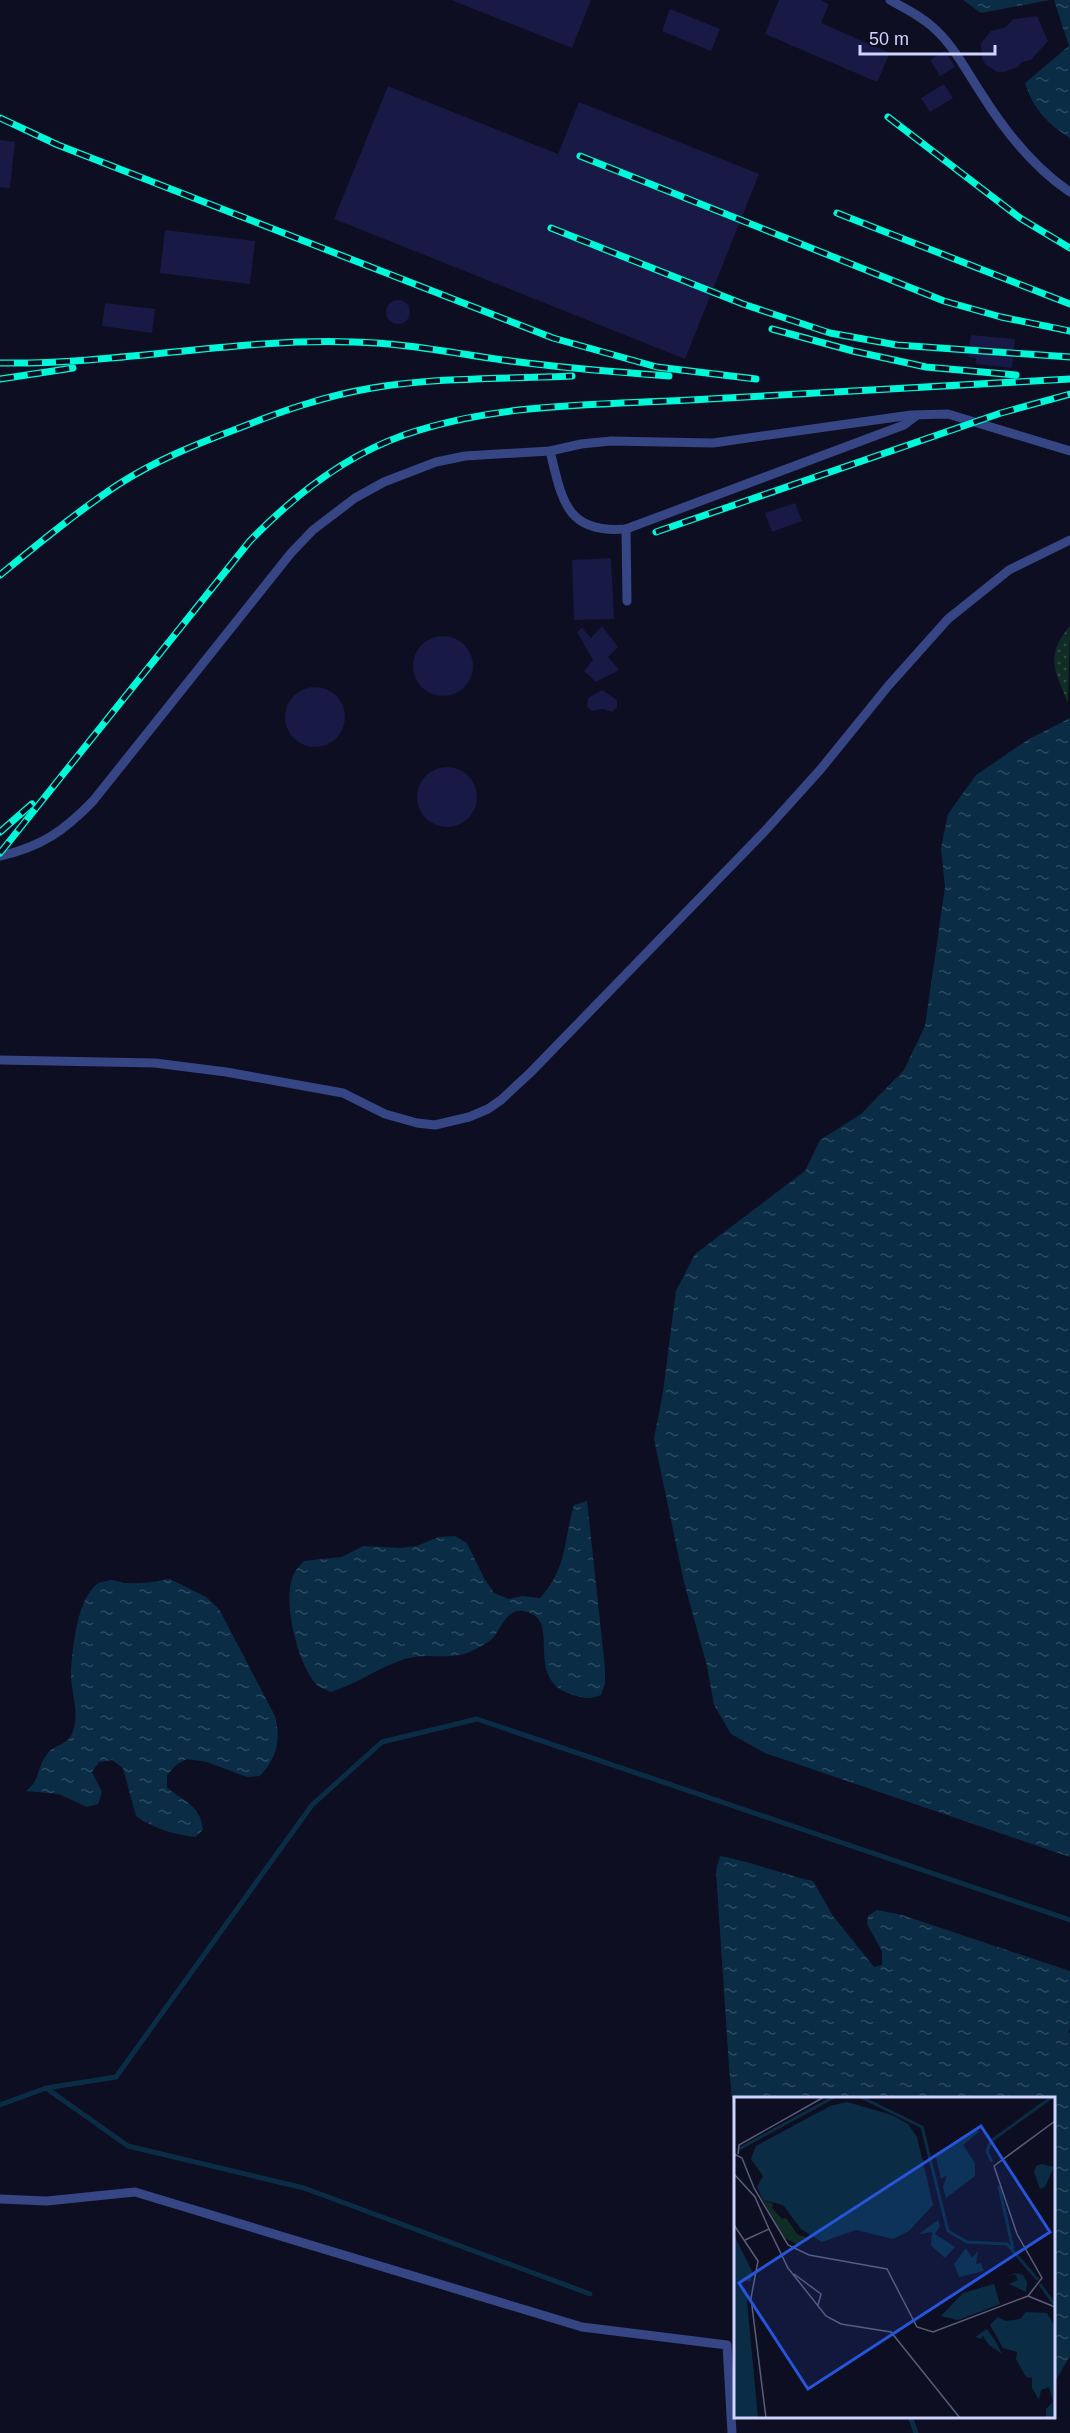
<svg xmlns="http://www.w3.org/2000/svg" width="1070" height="2433" viewBox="0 0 1070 2433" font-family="Helvetica,sans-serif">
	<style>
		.grass { fill: url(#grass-dots) }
		.water { fill: url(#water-ripples) }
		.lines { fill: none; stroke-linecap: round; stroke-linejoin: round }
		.stream { stroke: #0a2d45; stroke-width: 5 }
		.building { fill: #181944 }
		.lane { stroke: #364583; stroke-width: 9 }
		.rail-casing { stroke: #00f9d9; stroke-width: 7 }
		.rail { stroke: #0d0e22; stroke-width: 4.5; stroke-dasharray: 14; stroke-linecap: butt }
		.inset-river { fill: none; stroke: #0a2d45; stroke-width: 3 }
		.inset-road { fill: none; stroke: #5a5d7a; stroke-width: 1.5 }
		.view { fill: #2655da; fill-opacity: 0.15; stroke: #2655da; stroke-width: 3 }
		.inset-edge { fill: none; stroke: #ced4ff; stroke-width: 3 }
	</style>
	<defs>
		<pattern id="grass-dots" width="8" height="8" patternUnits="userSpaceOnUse" patternTransform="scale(1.5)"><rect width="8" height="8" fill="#102d25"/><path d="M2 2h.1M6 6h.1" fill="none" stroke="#324b46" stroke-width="1.8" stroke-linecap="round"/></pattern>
		<pattern id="water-ripples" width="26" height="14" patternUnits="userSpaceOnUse" patternTransform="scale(1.5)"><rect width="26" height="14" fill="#0a2d45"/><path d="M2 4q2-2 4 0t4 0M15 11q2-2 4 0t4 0" fill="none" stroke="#2c4b61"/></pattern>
	</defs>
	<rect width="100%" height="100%" fill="#0d0e22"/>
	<!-- grass -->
	<path class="grass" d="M1070,626L1068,703C1055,670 1044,657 1070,626Z"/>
	<!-- water -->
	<g class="water">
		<polygon points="963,0 1050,0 981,13"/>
		<path d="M1054,0H1070V138C1047,123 1034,110 1025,83L1069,46Z"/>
		<polygon points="1070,718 1070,1857 765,1753 731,1734 714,1705 707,1666 684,1582 654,1439 663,1392 676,1291 695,1254 805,1171 820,1140 861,1114 904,1070 925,1026 945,887 941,848 948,814 976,775 1029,739"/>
		<path d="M587,1501L605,1668V1684L601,1695C590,1700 582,1698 570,1694C526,1678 558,1627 532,1614C507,1602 504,1626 492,1639C488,1643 481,1646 476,1649C450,1663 432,1651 405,1659C379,1667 357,1684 331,1692C327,1690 321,1688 318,1686C298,1668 280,1596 295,1572C297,1568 301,1564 304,1561L342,1557L363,1546L401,1548L417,1546L439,1537L455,1536L467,1543L484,1578L494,1593L509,1599L522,1596L540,1598C568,1567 563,1542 574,1505Z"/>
		<path d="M170,1579L206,1597L219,1609L275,1716C281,1740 277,1758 260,1776L247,1777L207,1762L187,1759L177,1764L167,1775V1788C184,1801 201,1806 203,1830L195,1837C172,1834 155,1829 136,1816L123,1768L112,1760L99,1762L92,1772L102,1792L98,1804L87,1807L59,1794L26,1791C42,1778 36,1767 48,1753C54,1745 67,1745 72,1734C81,1713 70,1691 71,1670C73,1646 77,1600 97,1584C100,1582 107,1581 110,1580C115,1580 120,1582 124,1583C139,1584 155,1582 170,1579Z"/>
		<path d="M720,1856C752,1862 782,1874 813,1881L833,1916L874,1967L882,1965V1951L867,1924L868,1916L877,1910L902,1915L1070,1971V2029L1068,2032L1070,2034V2356L1054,2383V2098H736L735,2132L729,2067L716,1871Z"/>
	</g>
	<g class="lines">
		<!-- stream -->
		<g class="stream">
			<polyline points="46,2088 128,2146 304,2188 590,2294"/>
			<polyline points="0,2105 46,2088 116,2077 312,1805 382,1742 477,1719 1070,1920"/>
			<polyline points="910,2416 916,2433"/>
		</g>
	</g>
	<!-- building -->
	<g class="building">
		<polygon points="451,0 591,0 572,48"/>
		<polygon points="779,0 820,0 829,4 821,23 890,53 877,82 765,34"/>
		<polygon points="670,9 720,29 711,51 662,31"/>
		<polygon points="1037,16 1048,41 1031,60 1022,62 1018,67 1004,72 997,72 985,64 982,58 981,43 991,31 1006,27 1013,19"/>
		<polygon points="945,51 955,67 940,76 930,60"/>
		<polygon points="944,84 953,98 930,112 921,98"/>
		<polygon points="388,86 558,154 579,102 759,174 685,359 334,219"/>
		<polygon points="0,140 15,142 10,188 0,187"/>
		<polygon points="165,230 255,241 250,284 160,273"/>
		<circle cx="398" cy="312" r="12"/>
		<polygon points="105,303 155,309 152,333 102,326"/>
		<polygon points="971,335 1015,339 1012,368 976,364 976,358 968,357"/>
		<polygon points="795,503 802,521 772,532 765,513"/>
		<polygon points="611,558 614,619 574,620 572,560"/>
		<polygon points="602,626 618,647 608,657 619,670 596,682 584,671 593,660 577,632 582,628 591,638"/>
		<circle cx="443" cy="666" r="30"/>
		<circle cx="315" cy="717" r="30"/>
		<polygon points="602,690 617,700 617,707 612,712 603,709 592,711 587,707 588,698"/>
		<circle cx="447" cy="797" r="30"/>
	</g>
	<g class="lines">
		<!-- lane -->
		<g class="lane">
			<path d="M890,0C906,9 923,17 936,30C955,48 967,72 981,93C1004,130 1033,167 1070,192"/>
			<path d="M550,451C562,500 566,534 626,529L904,425L916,416"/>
			<polyline points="626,529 627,601"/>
			<path d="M0,856C41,847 64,831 93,801L291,553L313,530L355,498L384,482L436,462L465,456L550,451L581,444L611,441L713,443L911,415L948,414L1070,451"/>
			<polyline points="0,1060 155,1063 226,1072 343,1093 385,1114 417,1123 435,1125 469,1117 488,1109 501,1100 531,1072 764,832 820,770 889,685 948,619 1009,570 1070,540"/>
			<polyline points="0,2199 47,2201 135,2192 582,2327 727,2345 732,2433"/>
		</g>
		<defs>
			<g id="rail">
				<polyline points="888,117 1020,218 1070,248"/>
				<polyline points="0,118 58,145 553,338 657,367 756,379"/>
				<polyline points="580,156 944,301 1001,317 1070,331"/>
				<polyline points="837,213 1070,304"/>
				<polyline points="551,228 743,304 830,333 897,345 1070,357"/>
				<polyline points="772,329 853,351 926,367 1016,375"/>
				<path d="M0,363C118,365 235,338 353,342C407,343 458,354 511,361C563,368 616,372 669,376"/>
				<polyline points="0,379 73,368"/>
				<polyline points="656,532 1001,413 1070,394"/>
				<path d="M0,575C38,544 78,511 119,484C155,461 194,445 234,430C279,412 324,396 372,388C438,377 506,379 572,376"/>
				<polyline points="0,832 32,804"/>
				<path d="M0,853L249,542C292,497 345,456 404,435C496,403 595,405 690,400C817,393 943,386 1070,379"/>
			</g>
		</defs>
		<!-- rail casing -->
		<use href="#rail" class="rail-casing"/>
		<!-- rail -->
		<use href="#rail" class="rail"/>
	</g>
	<!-- overview -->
	<g transform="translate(734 2097)">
		<rect width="321" height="321" fill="#0d0e22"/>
		<path d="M29,103L39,107L38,111L48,122L52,121L64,138L75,141L72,145L63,147L49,140Z" fill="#102d25"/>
		<path d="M113,5L158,18L174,27L183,40L199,108L175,134L159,142L122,133L88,145L67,132L49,108L29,103L23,90L29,79L17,62L22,49L96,9ZM239,34H246L229,48L241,66V79L212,101L209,90L213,78L207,82L201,57ZM308,67L320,70L311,90L306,92L300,75L302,69ZM204,123L206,129L201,137L221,150L211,161L197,148L198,135L185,137ZM0,138L19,176L16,185L10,183L6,187L12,194L24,321H0ZM232,151L238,161L244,154L242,167L247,166L250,174L225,180L220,167ZM281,176L289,178L293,185L292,195L275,187L284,183L281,177L272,180ZM260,187L266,207L224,223L207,219L229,196ZM292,215L313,216L321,230V321H312V312L319,305L315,290L307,293L305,303L298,291V281L292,280L282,262L283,255L269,251L256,228L264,220L272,224L286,222ZM253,232L262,245L268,257L255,248L248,238V242L241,240Z" fill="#0a2d45"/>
		<path class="inset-river" d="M127,0L188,30L214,134L233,145L273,147L304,183M5,52L100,0M258,65L253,54L257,44L318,0M265,89L279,152M306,187L320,207"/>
		<path class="inset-road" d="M0,57L8,61L20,91L54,148L75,158L153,172L183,230L199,235L294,199L308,181L283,137L260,69L321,24M4,57L5,48L90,0M0,77L21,100L35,132M0,128L24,164L17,201L32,321M11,143L35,132L54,171L92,219L107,227L157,235L226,321M60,177L87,197L84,208M294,199L321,210"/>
		<path class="view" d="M247,29L316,135L74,292L5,186Z"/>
		<rect width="321" height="321" class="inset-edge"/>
	</g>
	<!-- scale -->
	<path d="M860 45v9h135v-9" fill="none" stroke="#ced4ff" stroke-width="3"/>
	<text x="869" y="45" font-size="18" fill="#ced4ff" stroke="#0d0e22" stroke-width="4.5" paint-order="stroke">50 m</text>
</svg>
